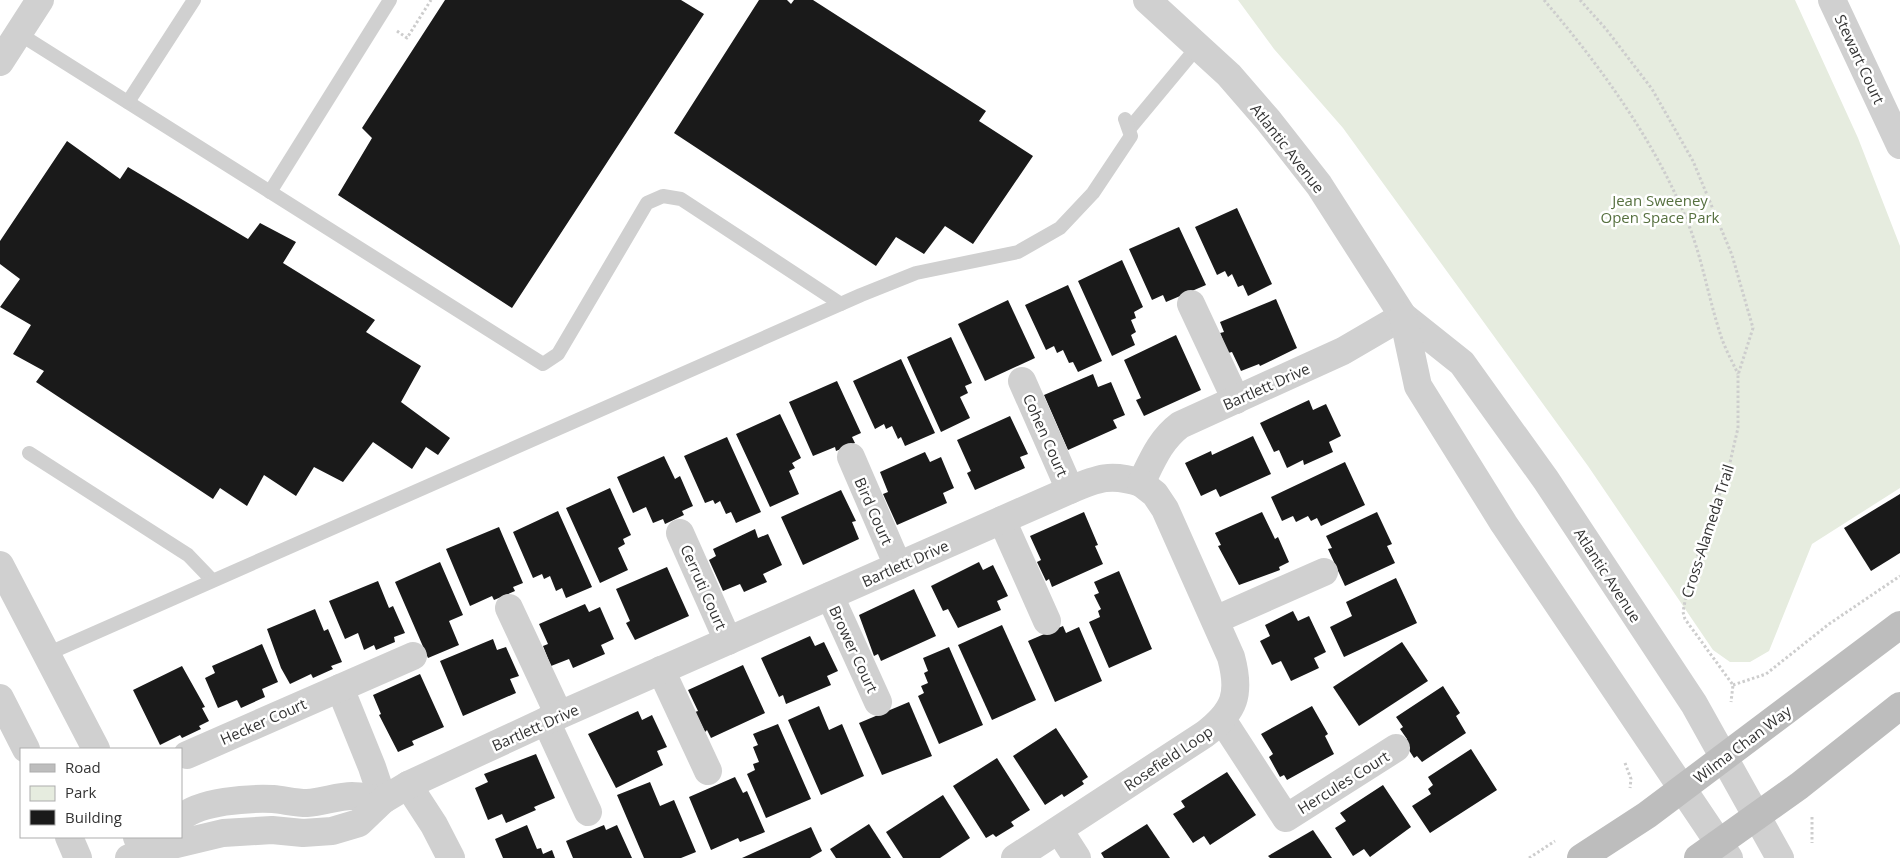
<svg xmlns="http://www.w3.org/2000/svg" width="1900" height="858" viewBox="0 0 1900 858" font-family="'Open Sans',sans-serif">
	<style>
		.green { fill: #e6ecdf }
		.building { fill: #1a1a1a }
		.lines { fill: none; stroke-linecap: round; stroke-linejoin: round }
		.path { stroke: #cdcdcd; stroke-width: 3; stroke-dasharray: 2.5 2.5; stroke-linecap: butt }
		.service { stroke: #d0d0d0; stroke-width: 14 }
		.minor { stroke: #d0d0d0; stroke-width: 28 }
		.tertiary { stroke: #d0d0d0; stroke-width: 28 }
		.secondary { stroke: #bdbdbd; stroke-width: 28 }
		.labels { text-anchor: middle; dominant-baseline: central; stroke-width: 5; stroke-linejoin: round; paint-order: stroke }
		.street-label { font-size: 15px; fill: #333; stroke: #fff }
		.park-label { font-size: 15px; fill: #56703f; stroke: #fff }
	</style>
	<rect width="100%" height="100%" fill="#fff"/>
	<!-- green -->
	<polygon class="green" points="1238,0 1795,0 1858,138 1900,246 1900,488 1812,544 1769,651 1750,662 1730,662 1713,650 1588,466 1343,128 1274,49"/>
	<!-- building -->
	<g class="building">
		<polygon points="445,0 681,0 704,14 512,308 338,195 372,138 362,128"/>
		<polygon points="759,0 787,0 791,4 794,0 813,0 986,111 979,121 1033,156 973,244 945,226 924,254 896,237 876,266 674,133"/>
		<polygon points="67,141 120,179 128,167 248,239 260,223 296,242 283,263 375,320 366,332 421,366 401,402 450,438 438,455 426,447 412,469 373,442 343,482 314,467 296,496 264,475 247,506 220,488 213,499 36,382 44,371 13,354 31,325 0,307 20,279 0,264 0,241"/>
		<polygon points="1237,208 1272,284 1248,296 1243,285 1238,287 1232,274 1228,277 1225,271 1217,275 1195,227"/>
		<polygon points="1179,227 1206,285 1166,302 1163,295 1152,300 1129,249"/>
		<polygon points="1122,260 1143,307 1134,312 1136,318 1131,320 1136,332 1131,335 1135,345 1112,356 1078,281"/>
		<polygon points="1068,285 1102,361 1078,372 1073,362 1069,363 1063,350 1057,353 1054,346 1046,350 1025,305"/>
		<polygon points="1276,299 1297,348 1260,366 1259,364 1241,371 1232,352 1228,353 1220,333 1224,332 1220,322"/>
		<polygon points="1008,300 1035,358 985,381 958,324"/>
		<polygon points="1176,335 1201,390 1144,416 1136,400 1141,398 1124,360"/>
		<polygon points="951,337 972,383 965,386 968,393 960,397 970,418 941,432 907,357"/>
		<polygon points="901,359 935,433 905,446 901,437 898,439 892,426 886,429 884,424 875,429 853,381"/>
		<polygon points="1093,374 1098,387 1111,382 1125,415 1113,420 1117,428 1068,450 1044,395"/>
		<polygon points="837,381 861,433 852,437 855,443 836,451 835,447 813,456 789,402"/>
		<polygon points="1309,400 1313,410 1326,404 1341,436 1329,442 1333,452 1304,465 1303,460 1287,468 1279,450 1274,452 1260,423"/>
		<polygon points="780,414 801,458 792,463 795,468 789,471 799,494 770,507 736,434"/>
		<polygon points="1010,416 1028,454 1020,457 1025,468 975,490 967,473 971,471 957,440"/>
		<polygon points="1253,436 1271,474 1220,497 1216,489 1201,496 1185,463 1211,451 1212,455"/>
		<polygon points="727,437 761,512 736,523 731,512 726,514 720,501 715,504 713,500 705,503 684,456"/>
		<polygon points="925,452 930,462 941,457 954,488 943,493 947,503 897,525 883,494 888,492 880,472"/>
		<polygon points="664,456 675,479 680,476 693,506 682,511 684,515 665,524 663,519 653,523 646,507 633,513 617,477"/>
		<polygon points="1345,462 1365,505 1321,526 1317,518 1311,521 1308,516 1296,522 1293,516 1282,521 1271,497"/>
		<polygon points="610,488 631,535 623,539 625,544 618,548 628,570 600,583 566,508"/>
		<polygon points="841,490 856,521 852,522 859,539 803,565 781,517"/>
		<polygon points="1900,494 1900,553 1871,571 1844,528"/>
		<polygon points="558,511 592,587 566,598 562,588 556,591 550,576 544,579 542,574 533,578 513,532"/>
		<polygon points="1084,512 1098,545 1095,546 1103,564 1052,587 1049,579 1046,581 1037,562 1041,560 1030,536"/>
		<polygon points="1262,512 1275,539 1278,537 1289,562 1279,567 1280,570 1239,585 1218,546 1221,545 1215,533"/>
		<polygon points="1377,512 1392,544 1387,546 1395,563 1345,586 1328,549 1332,548 1326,536"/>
		<polygon points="499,527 523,583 513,587 515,591 494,600 492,596 470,606 446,549"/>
		<polygon points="755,529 758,538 768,534 782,565 763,574 767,582 744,592 740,584 723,591 709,560 716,556 713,549"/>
		<polygon points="440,562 463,615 449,621 459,645 428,658 395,582"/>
		<polygon points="979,562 983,570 993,565 1008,596 997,601 1001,610 958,628 948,609 943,611 931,586"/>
		<polygon points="667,567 689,616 635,640 626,623 630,621 616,589"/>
		<polygon points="1119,571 1152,649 1109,668 1089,622 1100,617 1098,611 1101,609 1094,595 1099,593 1094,582"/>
		<polygon points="1396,578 1417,623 1344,657 1330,627 1352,616 1346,602"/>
		<polygon points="378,581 389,608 393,606 405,633 394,637 395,642 376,650 374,645 364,650 358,633 345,639 329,601"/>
		<polygon points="914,589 936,636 881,661 878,654 874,656 859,615"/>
		<polygon points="585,604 589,612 600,607 614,639 601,645 605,654 573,668 569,659 551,666 543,646 548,644 539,624"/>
		<polygon points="315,609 324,631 328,629 342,662 331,666 333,669 313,678 311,674 290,684 281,668 267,629"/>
		<polygon points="1293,611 1298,621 1309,616 1326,652 1314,658 1319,668 1291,681 1281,661 1272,665 1260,641 1270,636 1265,625"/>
		<polygon points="1002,625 1036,700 992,720 958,645"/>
		<polygon points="1063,626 1066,633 1079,627 1102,681 1055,702 1028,641"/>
		<polygon points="810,636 815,646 824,642 838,671 827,676 831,685 786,704 783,695 779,697 761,658"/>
		<polygon points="493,639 497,650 506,647 519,676 510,679 516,693 463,716 440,661"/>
		<polygon points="1402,642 1428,681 1359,726 1333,687"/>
		<polygon points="262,644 278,682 262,689 265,697 241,708 237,700 218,708 205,678 215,673 212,666"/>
		<polygon points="949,647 983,725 939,744 918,696 924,693 921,686 928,683 924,673 928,671 923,658"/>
		<polygon points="743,665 765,713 711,738 707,730 705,732 695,712 698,711 688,690"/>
		<polygon points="182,666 205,707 202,708 209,721 199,726 201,729 182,738 180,735 160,745 133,690"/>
		<polygon points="420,674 444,727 412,741 414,745 398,752 379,715 381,714 373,695"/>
		<polygon points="1443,686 1460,713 1456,716 1466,733 1422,762 1417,756 1414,758 1403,741 1407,739 1400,729 1403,727 1396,717"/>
		<polygon points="909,702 932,756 882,775 859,723"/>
		<polygon points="819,706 829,730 842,724 864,776 821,795 788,720"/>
		<polygon points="1312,706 1328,734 1325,736 1334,754 1287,780 1284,775 1280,777 1269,757 1273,754 1261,734"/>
		<polygon points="638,711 642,720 652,715 667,747 657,751 663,765 616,788 588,734"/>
		<polygon points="778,724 811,799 766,818 747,774 755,770 753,764 759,762 753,747 758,745 753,734"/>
		<polygon points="1056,728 1088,777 1082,781 1084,784 1064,797 1062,794 1045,805 1013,756"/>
		<polygon points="1471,749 1497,790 1430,833 1412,806 1431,794 1428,789 1433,785 1428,777"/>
		<polygon points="536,754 555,798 534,807 536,810 506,823 502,814 488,820 475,788 488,782 484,774"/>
		<polygon points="997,758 1030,810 1011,822 1014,826 996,837 993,834 986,838 953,786"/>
		<polygon points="1227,772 1256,815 1210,845 1204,836 1193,843 1173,814 1185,807 1181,801"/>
		<polygon points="735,777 743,793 747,791 765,832 740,842 738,838 711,850 689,797"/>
		<polygon points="650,782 660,806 674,800 696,852 681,858 644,858 617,795"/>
		<polygon points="1383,785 1411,827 1370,857 1364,849 1353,856 1335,828 1346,821 1340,813"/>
		<polygon points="943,795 970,838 940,858 903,858 886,832"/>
		<polygon points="869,824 891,858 836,858 830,849"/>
		<polygon points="1147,824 1170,858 1104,858 1101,853"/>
		<polygon points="527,825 537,849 541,848 543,854 552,850 555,858 503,858 495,839"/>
		<polygon points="604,825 606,830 617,825 632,858 573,858 566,841"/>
		<polygon points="811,827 822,851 810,858 742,858"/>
		<polygon points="1313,830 1332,858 1270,858 1268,856"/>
	</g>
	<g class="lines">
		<!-- path -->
		<g class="path">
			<path d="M1544,0C1601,67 1655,141 1688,223C1702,258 1708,296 1720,333C1724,347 1732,361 1738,374"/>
			<polyline points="1580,0 1606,29 1652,89 1693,161 1732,255 1753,328 1738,375 1738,428 1728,471 1689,580 1683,612 1685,619 1733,685 1731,702"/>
			<polyline points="397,31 407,38 431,0"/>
			<polyline points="1733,685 1766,674 1829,624 1900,576"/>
			<polyline points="1625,763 1631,779 1630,788"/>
			<polyline points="1812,817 1812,843"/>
			<polyline points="1529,858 1555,841"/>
		</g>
		<!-- service -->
		<g class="service">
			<polyline points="18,33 543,364 558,354 647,203 663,196 681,199 841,304"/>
			<polyline points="128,102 194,0"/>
			<polyline points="1130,128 1199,45"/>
			<polyline points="270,192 390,0"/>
			<polyline points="29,453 188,555 212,580"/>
			<polyline points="47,654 861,295 916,273 1018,252 1060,228 1093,193 1131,136 1125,119"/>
		</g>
		<!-- minor -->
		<g class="minor">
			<polyline points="1832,0 1900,145"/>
			<polyline points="0,62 40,0"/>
			<polyline points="1191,304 1236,400"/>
			<polyline points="1022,381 1070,490"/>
			<polyline points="851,457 898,566"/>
			<polyline points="1002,520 1047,621"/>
			<polyline points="680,533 728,641"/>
			<polyline points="830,596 878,702"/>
			<polyline points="509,608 559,715"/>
			<polyline points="1215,620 1324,572"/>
			<polyline points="661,670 708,771"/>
			<polyline points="340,688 372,767 383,800"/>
			<polyline points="546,721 588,812"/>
			<polyline points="1223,721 1286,818 1396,748"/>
			<polyline points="187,755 413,656"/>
			<polyline points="408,785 434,825 451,858"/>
			<path d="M181,818C200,801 248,798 273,799C284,800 296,803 307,803C323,802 338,796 352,796C362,796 373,799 383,800"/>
			<polyline points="1059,830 1077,858"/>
			<path d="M129,858L143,852L223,833L272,830L303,833L332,831L359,823L383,800L408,785L546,721L1070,490C1098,478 1111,473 1141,483C1152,461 1160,440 1180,425L1343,351L1403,316"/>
			<path d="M1015,858L1205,734C1235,711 1241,694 1231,657L1165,509L1155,494L1141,483"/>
		</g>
		<!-- tertiary -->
		<g class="tertiary">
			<polyline points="1147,0 1229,75 1268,120 1319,185 1403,316 1462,363 1546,480 1694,704 1780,858"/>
			<polyline points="1403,316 1418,386 1504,524 1729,858"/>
			<polyline points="0,565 96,749"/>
			<polyline points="0,698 26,749"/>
			<polyline points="69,837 78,858"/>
			<polyline points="137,837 145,858"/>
		</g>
		<!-- secondary -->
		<g class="secondary">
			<polyline points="1581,858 1647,815 1900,625"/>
			<polyline points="1698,858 1799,786 1900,706"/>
		</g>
	</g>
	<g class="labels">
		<!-- street labels -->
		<g class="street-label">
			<text transform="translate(1860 59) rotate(65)">Stewart Court</text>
			<text transform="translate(1288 148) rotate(52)">Atlantic Avenue</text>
			<text transform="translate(1266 386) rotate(-24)">Bartlett Drive</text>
			<text transform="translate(1046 435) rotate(66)">Cohen Court</text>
			<text transform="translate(874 511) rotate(66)">Bird Court</text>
			<text transform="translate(1707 531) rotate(-72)">Cross-Alameda Trail</text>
			<text transform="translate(905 563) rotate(-24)">Bartlett Drive</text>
			<text transform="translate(1608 575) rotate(57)">Atlantic Avenue</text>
			<text transform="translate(704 587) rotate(66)">Cerruti Court</text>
			<text transform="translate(854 649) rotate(65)">Brower Court</text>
			<text transform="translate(263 721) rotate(-24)">Hecker Court</text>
			<text transform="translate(535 727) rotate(-24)">Bartlett Drive</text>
			<text transform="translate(1742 744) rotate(-37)">Wilma Chan Way</text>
			<text transform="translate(1168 758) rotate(-34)">Rosefield Loop</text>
			<text transform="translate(1343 782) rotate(-32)">Hercules Court</text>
		</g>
		<!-- park labels -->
		<g class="park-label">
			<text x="1660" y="200">Jean Sweeney<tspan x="1660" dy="17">Open Space Park</tspan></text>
		</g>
	</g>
	<!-- legend -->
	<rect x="20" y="748" width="162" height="90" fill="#ffffff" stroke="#adadad"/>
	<rect x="30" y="764" width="25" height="8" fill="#bdbdbd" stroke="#adadad"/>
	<text x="65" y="773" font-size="15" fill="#333333">Road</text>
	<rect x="30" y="786" width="25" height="15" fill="#e6ecdf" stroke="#adadad"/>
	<text x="65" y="798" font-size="15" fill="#333333">Park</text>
	<rect x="30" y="810" width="25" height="15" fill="#1a1a1a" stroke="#adadad"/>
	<text x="65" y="823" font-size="15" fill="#333333">Building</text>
</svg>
